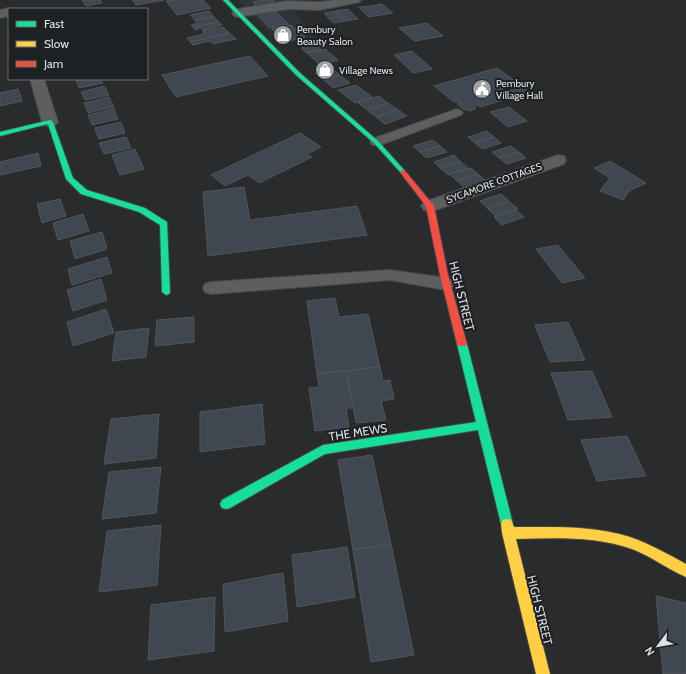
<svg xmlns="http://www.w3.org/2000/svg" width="686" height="674" viewBox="0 0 686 674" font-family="Cabin,sans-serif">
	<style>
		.built { fill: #2d343b }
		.building { fill: #3f4750; stroke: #535556 }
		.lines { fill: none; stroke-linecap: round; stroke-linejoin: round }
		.lane-casing { stroke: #48494a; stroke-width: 2 }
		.street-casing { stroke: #48494a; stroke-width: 2 }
		.fast-casing { stroke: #48494a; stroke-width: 2 }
		.slow-casing { stroke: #48494a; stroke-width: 2 }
		.jam-casing { stroke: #48494a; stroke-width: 2 }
		.lane { fill: #5d5e60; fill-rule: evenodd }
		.street { fill: #5d5e60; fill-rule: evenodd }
		.fast { fill: #16e098; fill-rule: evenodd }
		.slow { fill: #ffcf43; fill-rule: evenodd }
		.jam { fill: #f24e42; fill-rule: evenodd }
		.labels { text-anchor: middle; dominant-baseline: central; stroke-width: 4; stroke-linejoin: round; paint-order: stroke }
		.far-poi-label { font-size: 10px; fill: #dfe1e3; stroke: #1e2124; text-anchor: start }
		.far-street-label { font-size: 10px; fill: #dfe1e3; stroke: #1e2124 }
		.street-label { font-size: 12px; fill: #dfe1e3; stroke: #1e2124 }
	</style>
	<rect width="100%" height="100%" fill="#292b2d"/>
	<!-- built -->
	<polygon class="built" points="239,0 286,0 314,37 280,44"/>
	<!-- building -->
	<g class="building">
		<polygon points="82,0 100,0 102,3 86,6"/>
		<polygon points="132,0 164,0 136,5"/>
		<polygon points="174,0 203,0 211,8 177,15 166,1"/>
		<polygon points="263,0 273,0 275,2 256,6 253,2"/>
		<polygon points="382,4 393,13 381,15 371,6"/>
		<polygon points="371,6 381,15 368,17 359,7"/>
		<polygon points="348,9 358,19 345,21 336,11"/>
		<polygon points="209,11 214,17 195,20 190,15"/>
		<polygon points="275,11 288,24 270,28 257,14"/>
		<polygon points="336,11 345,21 333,23 324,13"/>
		<polygon points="214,17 219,22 193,27 191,25 197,23 195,20"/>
		<polygon points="219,22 222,25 203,30 201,28 195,30 193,27"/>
		<polygon points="427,23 443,36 415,41 399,28"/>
		<polygon points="291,25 305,37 285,42 272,29"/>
		<polygon points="223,27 229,33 190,42 187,38 204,34 202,31"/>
		<polygon points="229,33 236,39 213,44 210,41 193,45 190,42"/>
		<polygon points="319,43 325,48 306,53 301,48"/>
		<polygon points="325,49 338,60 320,65 307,53"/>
		<polygon points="412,51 432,69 413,73 394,55"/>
		<polygon points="250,56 268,76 176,97 162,75"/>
		<polygon points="331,68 340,75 324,80 315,73"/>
		<polygon points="497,68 530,92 480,107 476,104 475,109 470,111 463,109 458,105 458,101 454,102 434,86"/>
		<polygon points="340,75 350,83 333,88 324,80"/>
		<polygon points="82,79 101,79 103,83 79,88 76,80"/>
		<polygon points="356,85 372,97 355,103 338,90"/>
		<polygon points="104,86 109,95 85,100 81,92"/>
		<polygon points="18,89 22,101 0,106 0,93"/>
		<polygon points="379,96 388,103 367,110 358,103"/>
		<polygon points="109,97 114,107 88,113 84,103"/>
		<polygon points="388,103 397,109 376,117 367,110"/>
		<polygon points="509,107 527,121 508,127 490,112"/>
		<polygon points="114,109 118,119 92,125 88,115"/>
		<polygon points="397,109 407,116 385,124 376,117"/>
		<polygon points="121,122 125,133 99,139 95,128"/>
		<polygon points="487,131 494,137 475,143 468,137"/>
		<polygon points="300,133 321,147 307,154 312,157 259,183 248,175 225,186 211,175"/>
		<polygon points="126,137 131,148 104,154 99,143"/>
		<polygon points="494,137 501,143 482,149 475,143"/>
		<polygon points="433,140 440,146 420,152 413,146"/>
		<polygon points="440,146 447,152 426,158 420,152"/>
		<polygon points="511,146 519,152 499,158 492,152"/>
		<polygon points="135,149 144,169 120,175 112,155"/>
		<polygon points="519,152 526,158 507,164 499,158"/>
		<polygon points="38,153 41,166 0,175 0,162"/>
		<polygon points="454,155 461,162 440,168 434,162"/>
		<polygon points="610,161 646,183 629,191 623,200 600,191 610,178 594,168"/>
		<polygon points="461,162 468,168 448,175 440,168"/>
		<polygon points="471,168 478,174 457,181 450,174"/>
		<polygon points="478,174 486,181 465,188 457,181"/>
		<polygon points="244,187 250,220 357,206 367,235 208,256 203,192"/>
		<polygon points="501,194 509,201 488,209 480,201"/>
		<polygon points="60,199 66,216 42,223 37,204"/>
		<polygon points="509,201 518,209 496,216 488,209"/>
		<polygon points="515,210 524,217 502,225 494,217"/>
		<polygon points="83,214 89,231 58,240 53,223"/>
		<polygon points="102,232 107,249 75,259 70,241"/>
		<polygon points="558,245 585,278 562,283 536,249"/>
		<polygon points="107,257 112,273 72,285 68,269"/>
		<polygon points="101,279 107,300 73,311 67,290"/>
		<polygon points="335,298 339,317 368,314 380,367 317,374 307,301"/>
		<polygon points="106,309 114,333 73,346 67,322"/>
		<polygon points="194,317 194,342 155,346 157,320"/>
		<polygon points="568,322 585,360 550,362 535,325"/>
		<polygon points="149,328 146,357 112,361 116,332"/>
		<polygon points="380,367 383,381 390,380 394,399 381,401 386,420 356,423 346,371"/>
		<polygon points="346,371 353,408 346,408 349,427 315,431 309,388 319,387 317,374"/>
		<polygon points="592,371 612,417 568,420 551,373"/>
		<polygon points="262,404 265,444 200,452 200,412"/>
		<polygon points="159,414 156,458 104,464 111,419"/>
		<polygon points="627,436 646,476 597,481 581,440"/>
		<polygon points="372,455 391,544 353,550 338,460"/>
		<polygon points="161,467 156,513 102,519 109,472"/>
		<polygon points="161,525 157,585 99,592 107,531"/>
		<polygon points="391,544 414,655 371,662 353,550"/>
		<polygon points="347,547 355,597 297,607 292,555"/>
		<polygon points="283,573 288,621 225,632 223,584"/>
		<polygon points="656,596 686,603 686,674 663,674"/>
		<polygon points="215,597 214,651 148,660 151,605"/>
	</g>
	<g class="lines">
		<defs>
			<g id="lane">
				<polygon points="457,109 461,111 463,113 461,115 380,145 372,145 370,142 372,139"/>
				<polygon points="390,270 446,278 452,280 454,284 452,288 446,290 390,280 211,294 205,292 203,288 205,284 211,282"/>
			</g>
			<g id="street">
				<polygon points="334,0 361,0 359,2 355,3 319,10 288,9 238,17 234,16 232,13 234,10 238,9 288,1 319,2"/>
				<polygon points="9,8 11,9 9,9 9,16 0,18 0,10"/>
				<polygon points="30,79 44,79 58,122 55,125 50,127 45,125 42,122"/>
				<polygon points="558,155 564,156 566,160 564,164 436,210 430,212 424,210 421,206 424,202"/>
			</g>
			<g id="fast">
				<polygon points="223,0 228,0 300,73 378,141 405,171 405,173 401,173 374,143 296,75"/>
				<polygon points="50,120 53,122 73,178 87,190 145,208 167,222 170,292 169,294 166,295 162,292 160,225 139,212 81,194 66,179 48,124 0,136 0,132"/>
				<polygon points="462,340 465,342 467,344 513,524 511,528 507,529 503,528 501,524 478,430 325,454 230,508 226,509 222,508 220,504 222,500 323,445 476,422 457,344 459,342"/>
			</g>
			<path id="slow" d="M507,519L511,520L514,527C553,527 593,525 630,537C650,544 668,554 686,564V577C667,569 651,556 632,549C595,536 555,538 516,539L550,674H536L502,533L501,524L503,520Z"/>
			<polygon id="jam" points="403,170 405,171 434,206 448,275 467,344 465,346 459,346 457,344 440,275 426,206 400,172"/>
		</defs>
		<!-- lane casing -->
		<use href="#lane" class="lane-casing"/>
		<!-- street casing -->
		<use href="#street" class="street-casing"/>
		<!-- fast casing -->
		<use href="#fast" class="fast-casing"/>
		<!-- slow casing -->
		<use href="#slow" class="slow-casing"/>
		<!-- jam casing -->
		<use href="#jam" class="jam-casing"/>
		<!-- lane -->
		<use href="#lane" class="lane"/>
		<!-- street -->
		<use href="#street" class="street"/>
		<!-- fast -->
		<use href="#fast" class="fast"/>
		<!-- slow -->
		<use href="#slow" class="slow"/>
		<!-- jam -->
		<use href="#jam" class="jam"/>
	</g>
	<!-- icons -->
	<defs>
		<symbol id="shop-disc" viewBox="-11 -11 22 22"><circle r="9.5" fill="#9fa1a3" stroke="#1e2124"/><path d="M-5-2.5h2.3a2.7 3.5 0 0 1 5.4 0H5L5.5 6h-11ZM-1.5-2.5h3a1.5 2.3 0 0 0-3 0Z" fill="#fff"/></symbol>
		<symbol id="civic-disc" viewBox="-11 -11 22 22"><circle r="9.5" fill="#9fa1a3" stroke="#1e2124"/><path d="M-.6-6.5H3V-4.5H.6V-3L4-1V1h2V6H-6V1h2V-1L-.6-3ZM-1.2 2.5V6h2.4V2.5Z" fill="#fff"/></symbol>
	</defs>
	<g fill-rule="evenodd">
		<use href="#shop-disc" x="272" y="24" width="22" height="22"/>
		<use href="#shop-disc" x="314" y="59" width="22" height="22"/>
		<use href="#civic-disc" x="471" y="78" width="22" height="22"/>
	</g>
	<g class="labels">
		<!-- far-poi labels -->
		<g class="far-poi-label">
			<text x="297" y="29">Pembury<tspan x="297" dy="12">Beauty Salon</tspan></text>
			<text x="339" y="70">Village News</text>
			<text x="496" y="83">Pembury<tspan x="496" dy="12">Village Hall</tspan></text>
		</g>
		<!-- far-street labels -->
		<g class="far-street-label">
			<text transform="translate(494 183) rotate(-20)">SYCAMORE COTTAGES</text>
		</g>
		<!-- street labels -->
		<g class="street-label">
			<text transform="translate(462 296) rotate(76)">HIGH STREET</text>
			<text transform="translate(358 432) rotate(-9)">THE MEWS</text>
			<text transform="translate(540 610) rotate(76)">HIGH STREET</text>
		</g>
	</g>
	<!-- legend -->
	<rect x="8" y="8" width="140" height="72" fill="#1e2124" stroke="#6b6e70"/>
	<rect x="16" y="21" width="20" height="6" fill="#16e098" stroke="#6b6e70"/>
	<text x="44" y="28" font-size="12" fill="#dfe1e3">Fast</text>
	<rect x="16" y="41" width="20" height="6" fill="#ffcf43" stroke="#6b6e70"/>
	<text x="44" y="48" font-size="12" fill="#dfe1e3">Slow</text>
	<rect x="16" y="61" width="20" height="6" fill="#f24e42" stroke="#6b6e70"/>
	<text x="44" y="68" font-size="12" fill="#dfe1e3">Jam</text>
	<!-- north arrow -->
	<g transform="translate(658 646) rotate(238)" stroke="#1e2124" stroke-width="3" paint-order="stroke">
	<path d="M0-3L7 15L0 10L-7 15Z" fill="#dfe1e3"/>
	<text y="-6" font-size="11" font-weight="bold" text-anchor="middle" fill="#dfe1e3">N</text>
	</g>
</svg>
